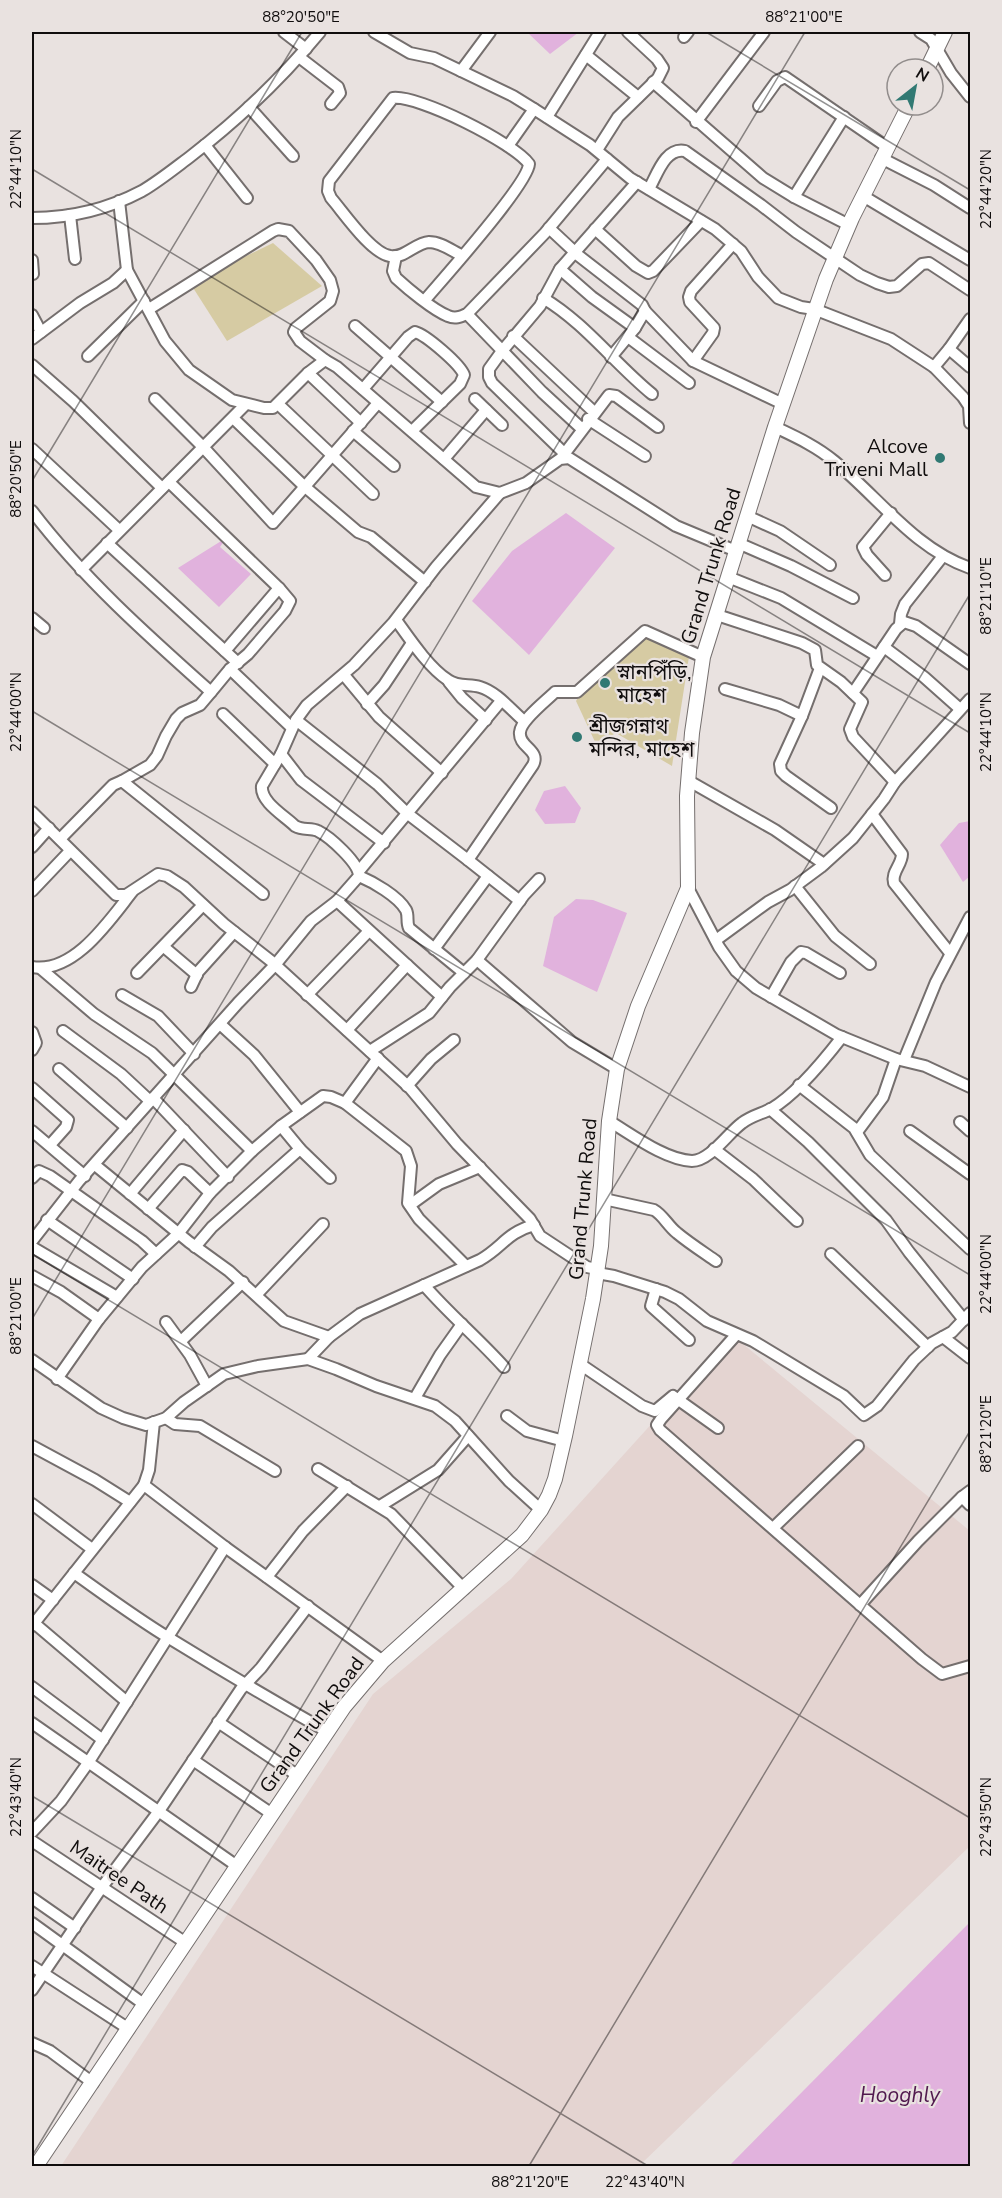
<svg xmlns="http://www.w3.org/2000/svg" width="1002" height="2198" viewBox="0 0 1002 2198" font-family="'Nunito Sans','Noto Sans Bengali',sans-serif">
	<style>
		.built { fill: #e4d4d1 }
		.green { fill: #d6cba3 }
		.water { fill: #e1b2dd }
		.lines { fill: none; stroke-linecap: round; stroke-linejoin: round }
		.minor-casing { stroke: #756f6e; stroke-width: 14 }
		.major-casing { stroke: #756f6e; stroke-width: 16 }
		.minor { stroke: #fff; stroke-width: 10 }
		.major { stroke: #fff; stroke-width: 14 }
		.ticks { fill: none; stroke: #100d0d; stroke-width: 1.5; stroke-opacity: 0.45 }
		.poi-dot { fill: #317973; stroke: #e9e2e0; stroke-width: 2 }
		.labels { text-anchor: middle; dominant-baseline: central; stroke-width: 4.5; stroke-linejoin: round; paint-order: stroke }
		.poi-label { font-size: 20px; fill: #100d0d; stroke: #e9e2e0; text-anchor: start }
		.street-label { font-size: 20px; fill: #100d0d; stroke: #e9e2e0 }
		.water-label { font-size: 21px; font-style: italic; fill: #521a4f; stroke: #e9e2e0 }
		.neatline { fill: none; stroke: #100d0d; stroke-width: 2 }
		.ticks-label { font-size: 15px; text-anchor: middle; fill: #100d0d }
	</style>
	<rect width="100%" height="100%" fill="#e9e2e0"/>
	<!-- built -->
	<polygon class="built" points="732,1335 970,1531 970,1846 639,2166 61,2166 373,1694 511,1579"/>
	<!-- green -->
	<g class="green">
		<polygon points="273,243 322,286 227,341 190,283"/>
		<polygon points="641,634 690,650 672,766 616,733 596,744 576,701 585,686"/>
	</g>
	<!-- water -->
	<g class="water">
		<polygon points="527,32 579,32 550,54"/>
		<polygon points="566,513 615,548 529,655 472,601 512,551"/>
		<polygon points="226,538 220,547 251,574 219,607 178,568"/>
		<polygon points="565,786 581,808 575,823 545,824 535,810 544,791"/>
		<polygon points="970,821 970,876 963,882 940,845 959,823"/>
		<polygon points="576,899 593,900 627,913 597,992 543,966 554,917"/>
		<polygon points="970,1922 970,2166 729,2166"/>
	</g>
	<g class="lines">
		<defs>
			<g id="minor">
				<polyline points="284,32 306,49"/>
				<polyline points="374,32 410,53 434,58 513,96 534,109 590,145 630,178 715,229 741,251 758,277 778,298 801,307 814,309 891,339 934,367 963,397 969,406 970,423"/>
				<polyline points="920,32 931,39 951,73 970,97"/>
				<polyline points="684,37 688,32"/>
				<polyline points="586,55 638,97"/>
				<polyline points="299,57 338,87 340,93 331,104"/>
				<polyline points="461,71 490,32"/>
				<polyline points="653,82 763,178 794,197 849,225"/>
				<polyline points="759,106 777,81 785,77 887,147"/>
				<polyline points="249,107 293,156"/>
				<polyline points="547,117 600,32"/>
				<polyline points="696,122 764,32"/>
				<polyline points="205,145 247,198"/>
				<polyline points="508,146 534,109"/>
				<polyline points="597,150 618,117 658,78 663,68 657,59 628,32"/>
				<polyline points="881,158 934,185 970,208"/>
				<path d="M649,189C657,175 665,147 685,151L761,205L796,232L860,275L877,283L889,287L897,286L922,264L929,263L970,290"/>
				<polyline points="863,196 970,260"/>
				<polyline points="794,197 844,117"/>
				<polyline points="119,201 127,270 165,341 189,370 232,400 264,408 273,408 308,373 325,360 337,367 476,487 500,493 526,483 560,459 569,458 676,526 736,551"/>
				<polyline points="70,215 75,259"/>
				<path d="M32,218C70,218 108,209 142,191C159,181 175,168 191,156C239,119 282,78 320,32"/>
				<polyline points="549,228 579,256 642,305 645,311 635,328 611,357"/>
				<polyline points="595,229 636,266 648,273 653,271 701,221"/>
				<path d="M396,256L393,271L396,278C408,289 433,310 448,316C455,319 460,317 467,314L545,233L607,159"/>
				<polyline points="32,260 33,274"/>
				<polyline points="560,269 592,297 635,328"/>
				<path d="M543,298C585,323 614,363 652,394"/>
				<path d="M425,300C442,280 528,184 529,164C514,143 419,95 393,98L329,181L328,191L331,198C344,213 371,253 390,256C404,259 415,243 429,242C441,242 452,251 463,256"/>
				<polyline points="149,309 273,231 278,229 289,231 316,260 330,280 333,291 330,301 296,328 294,332 300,341 325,360"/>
				<polyline points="645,311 693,361 783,404"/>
				<polyline points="467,314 542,392 581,428"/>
				<polyline points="32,315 41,332"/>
				<polyline points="355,326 442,402"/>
				<polyline points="513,336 594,412"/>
				<polyline points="628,337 689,383"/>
				<polyline points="32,339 80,303 113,283 127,270"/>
				<polyline points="949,349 970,367"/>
				<polyline points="88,356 144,301"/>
				<polyline points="693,361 713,333 714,328 690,302 689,297 691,291 733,244"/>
				<polyline points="32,365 73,401 162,488"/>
				<polyline points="934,367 949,349 970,319"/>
				<polyline points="308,373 361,423"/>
				<path d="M363,389L408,337L415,332C426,335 460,364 464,375L460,384L412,431"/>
				<polyline points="155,399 203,447 273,523 378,403"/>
				<polyline points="475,399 502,425"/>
				<polyline points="278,404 373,494"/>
				<polyline points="234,419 304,486 358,532 371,537 425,582"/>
				<polyline points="588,419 645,456"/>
				<path d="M775,427C796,437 816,446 834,461C879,498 915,549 970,568"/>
				<polyline points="353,431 394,466"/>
				<polyline points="32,449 119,530"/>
				<polyline points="564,453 492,383 489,377 489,369 502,351 540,306 560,269 637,182"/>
				<polyline points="562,457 609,395 616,396 658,427"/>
				<polyline points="444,459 486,410"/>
				<path d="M32,511C83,578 147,635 211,692L230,669L248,654L285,611L290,601L279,588L169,482"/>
				<polyline points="747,516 780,531 830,565"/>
				<polyline points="107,543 238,663"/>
				<polyline points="738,543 791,566 853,598"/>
				<polyline points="81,570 246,404"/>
				<polyline points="885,575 867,555 863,547 891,513"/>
				<polyline points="728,577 781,598 877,656"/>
				<polyline points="717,615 802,643 815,650 817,665 841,682 862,702 850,729 853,737 895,782"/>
				<polyline points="32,618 44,628"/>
				<path d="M396,620C409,638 429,668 448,680C458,687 469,684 480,687C497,692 511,710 524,721"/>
				<polyline points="900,624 901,614 905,604 943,556"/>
				<polyline points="884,647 924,677 960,709"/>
				<polyline points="225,651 279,588"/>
				<polyline points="820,668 802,716 780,764 781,771 786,776 831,808"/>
				<polyline points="230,669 292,728"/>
				<polyline points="344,675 379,717 442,773"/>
				<polyline points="449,682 462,698 486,720"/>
				<polyline points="725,689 779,705 802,716"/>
				<polyline points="853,693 896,629 904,622 916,626 970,664"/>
				<polyline points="367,704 384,685 412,643"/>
				<polyline points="223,714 275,764"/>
				<path d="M296,720L377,784L408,814L468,860L533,765C541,750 518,747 520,732C521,720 546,701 555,692H577L645,631L703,657"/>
				<polyline points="281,754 301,780 384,843"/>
				<polyline points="122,781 150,765 157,756 166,736 176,719 182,713 200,705 211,692"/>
				<polyline points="689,781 775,830 824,864"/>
				<polyline points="32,812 116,895 126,895 158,874 167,876 184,887 224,924 271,961 410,1088 457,1144 530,1219 540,1236 587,1267 597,1269"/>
				<path d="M872,814L902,854C902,865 891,872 894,883L950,953"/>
				<polyline points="60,839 113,785 122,781 263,894"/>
				<polyline points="32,847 49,828"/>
				<polyline points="468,860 520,901"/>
				<polyline points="359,871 501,701"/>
				<path d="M359,876C373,882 398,896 406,910C409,916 406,922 409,928L464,973"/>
				<polyline points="795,886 835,936 870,964"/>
				<polyline points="688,888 719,947 736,971 756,988 837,1035 896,1059 925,1066 970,1087"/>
				<polyline points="32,891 70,851"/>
				<polyline points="337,901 442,997"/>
				<polyline points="716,940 768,902 790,890 821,867 853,838 884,799 895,782 970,699"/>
				<polyline points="164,947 197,975"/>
				<polyline points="434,949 488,876"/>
				<polyline points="477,960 572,1042 617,1069"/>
				<path d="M32,967C74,974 109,921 132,892"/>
				<polyline points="40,968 94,1014 152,1053 252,1151"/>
				<polyline points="137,973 203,905"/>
				<polyline points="191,987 198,972 234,932"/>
				<polyline points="122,995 158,1016 194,1054"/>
				<polyline points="307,995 369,931"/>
				<polyline points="771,997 791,962 801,952 806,953 840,973"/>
				<polyline points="220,1024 254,1055 300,1112"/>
				<polyline points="347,1030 407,965"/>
				<polyline points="63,1031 121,1074 150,1101"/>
				<polyline points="32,1032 36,1043 32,1050"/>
				<polyline points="370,1051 429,1013 450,987 477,960 524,895 539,879"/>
				<polyline points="378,1058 345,1103 406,1151 411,1166 408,1203 419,1219 466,1266"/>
				<polyline points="904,1060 936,982 970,917"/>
				<polyline points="59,1069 127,1128"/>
				<polyline points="799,1085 854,1128 870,1155 970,1249"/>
				<polyline points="407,1086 431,1059 454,1040"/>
				<polyline points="32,1088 68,1120 66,1127 50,1145"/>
				<polyline points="153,1098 228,1177"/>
				<polyline points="770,1109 808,1142 886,1220 909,1252 964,1320"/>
				<path d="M609,1121C631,1134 665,1160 692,1161C710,1161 728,1133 742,1123C751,1116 761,1114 771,1109C795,1095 825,1059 842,1037"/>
				<polyline points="960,1122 970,1131"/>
				<polyline points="281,1126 300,1149 330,1178"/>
				<polyline points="32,1131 85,1176"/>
				<polyline points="910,1131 970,1174"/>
				<polyline points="857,1132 883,1097 896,1059"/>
				<polyline points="714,1149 753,1179 797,1221"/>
				<polyline points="95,1165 189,1242 229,1271 284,1321 329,1337"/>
				<polyline points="32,1178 39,1171 50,1176 142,1241 156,1254"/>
				<polyline points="130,1194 184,1130"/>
				<path d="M604,1199L654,1210C663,1215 668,1226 677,1233C689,1243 703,1252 716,1261"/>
				<polyline points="410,1205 439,1184 480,1167"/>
				<polyline points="148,1209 182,1170 188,1172 210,1193"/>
				<polyline points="47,1220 133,1279"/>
				<path d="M32,1241L79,1181L238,1003L275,965L311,921L337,901L359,876C359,863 330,837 318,831C311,827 303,831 295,826C285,816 260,802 262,786L281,754L296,720L307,705L354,665L393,623L436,567L500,493"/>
				<polyline points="32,1247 117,1297"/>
				<polyline points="195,1247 212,1227 300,1149"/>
				<polyline points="831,1254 928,1347"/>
				<polyline points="597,1273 614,1276 665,1292 679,1299 707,1321 753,1341 844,1396 864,1415 877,1406 914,1360 932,1343 952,1332 970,1313"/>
				<polyline points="32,1276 61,1292 99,1319"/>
				<path d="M424,1285C449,1314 478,1338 504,1367"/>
				<polyline points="656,1289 651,1306 689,1340"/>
				<polyline points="257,1294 323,1224"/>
				<polyline points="166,1322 190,1355 207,1386"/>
				<polyline points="736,1335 661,1419 657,1425 660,1430 922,1659 942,1674 970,1666"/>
				<polyline points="943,1337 970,1358"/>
				<polyline points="181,1341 243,1282"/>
				<path d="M308,1359L329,1337L360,1314L480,1260C503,1247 506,1233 534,1225"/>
				<polyline points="32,1360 101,1408 123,1418 146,1425 166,1418 184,1402 224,1374 258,1366 308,1359 336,1369 376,1386 435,1406 455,1421 509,1481 541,1510"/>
				<polyline points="580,1364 642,1406 655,1411 673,1396 718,1428"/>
				<polyline points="57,1379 99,1319 142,1267 178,1234 210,1193 252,1151 281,1126 323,1096 331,1097 345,1103"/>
				<polyline points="415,1398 440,1355 462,1324"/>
				<polyline points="507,1416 527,1431 564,1441"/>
				<polyline points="166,1418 175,1424 200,1426 275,1471"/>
				<polyline points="154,1422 149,1470 144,1485 225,1547 383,1661"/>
				<polyline points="32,1446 95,1480 130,1502"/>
				<polyline points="318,1469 391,1514 464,1589"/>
				<polyline points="970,1491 962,1497 970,1505"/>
				<polyline points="32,1504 92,1549"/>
				<polyline points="380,1506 438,1470 468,1436"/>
				<polyline points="773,1528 858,1446"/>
				<path d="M74,1573C105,1595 136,1618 169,1638C221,1670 275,1702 328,1732"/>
				<polyline points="267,1577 303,1531 347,1486"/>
				<polyline points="32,1585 53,1600"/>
				<polyline points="860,1605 918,1541 962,1497"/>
				<polyline points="34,1623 127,1702"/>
				<polyline points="32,1626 144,1485"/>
				<polyline points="32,1687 103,1740"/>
				<polyline points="218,1722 297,1775"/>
				<polyline points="32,1723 237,1866"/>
				<polyline points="193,1760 272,1814"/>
				<polyline points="32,1832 61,1801 88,1763 225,1547"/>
				<polyline points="32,1841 186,1943"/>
				<polyline points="32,1898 75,1928"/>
				<polyline points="32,1923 145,2005"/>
				<polyline points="32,1966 129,2029"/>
				<polyline points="32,1990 102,1887 159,1811 241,1689 261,1668 308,1606"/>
				<polyline points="32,2043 50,2051 93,2083"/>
			</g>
			<g id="major">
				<polyline points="927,69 945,32"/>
				<polyline points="36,2166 344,1707 383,1661 522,1535 541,1510 549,1495 555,1479 565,1436 593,1299 601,1246 609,1121 617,1069 638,1006 688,888 687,796 692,733 703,657 775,427 826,279 852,218 909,105"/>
			</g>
		</defs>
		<!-- minor casing -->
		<use href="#minor" class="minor-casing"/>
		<!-- major casing -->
		<use href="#major" class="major-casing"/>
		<!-- minor -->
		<use href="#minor" class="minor"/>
		<!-- major -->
		<use href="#major" class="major"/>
	</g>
	<!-- ticks -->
	<path class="ticks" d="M706,32L970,190M32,169L970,733M32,481L302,32M32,711L970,1275M32,1254L970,1818M32,1319L805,32M32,1796L648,2166M32,2156L970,594M529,2166L970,1431"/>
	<!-- markers -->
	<g class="poi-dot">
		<circle cx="940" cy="458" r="6"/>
		<circle cx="605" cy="683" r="6"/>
		<circle cx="577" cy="737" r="6"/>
	</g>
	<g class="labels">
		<!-- poi labels -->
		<g class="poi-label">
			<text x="928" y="446" text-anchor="end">Alcove<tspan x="928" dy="23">Triveni Mall</tspan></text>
			<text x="617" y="672">স্নানপিঁড়ি,<tspan x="617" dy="23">মাহেশ</tspan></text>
			<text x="589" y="726">শ্রীজগন্নাথ<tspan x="589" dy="23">মন্দির, মাহেশ</tspan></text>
		</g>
		<!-- street labels -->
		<g class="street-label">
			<text transform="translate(711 566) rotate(-73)">Grand Trunk Road</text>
			<text transform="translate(583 1199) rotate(-85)">Grand Trunk Road</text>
			<text transform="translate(312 1725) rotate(-54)">Grand Trunk Road</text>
			<text transform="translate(119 1877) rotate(34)">Maitree Path</text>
		</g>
		<!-- water labels -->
		<g class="water-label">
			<text x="900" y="2095">Hooghly</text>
		</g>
	</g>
	<!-- border -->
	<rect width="1002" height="2198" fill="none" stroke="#e9e2e0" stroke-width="66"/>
	<!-- north arrow -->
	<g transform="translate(915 87) rotate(31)"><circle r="28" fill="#e9e2e0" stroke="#928d8c" stroke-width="1.5"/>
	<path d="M0-4.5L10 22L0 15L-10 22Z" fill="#317973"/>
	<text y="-9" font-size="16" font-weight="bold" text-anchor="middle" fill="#100d0d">N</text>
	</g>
	<rect x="33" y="33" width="936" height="2132" class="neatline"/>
	<g class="ticks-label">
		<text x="301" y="22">88°20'50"E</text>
		<text x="804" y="22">88°21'00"E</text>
		<text transform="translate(16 169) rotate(-90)" y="5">22°44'10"N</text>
		<text transform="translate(986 189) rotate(-90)" y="5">22°44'20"N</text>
		<text transform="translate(16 479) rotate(-90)" y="5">88°20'50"E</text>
		<text transform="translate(986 596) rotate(-90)" y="5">88°21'10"E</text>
		<text transform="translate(16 712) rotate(-90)" y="5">22°44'00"N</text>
		<text transform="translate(986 732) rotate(-90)" y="5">22°44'10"N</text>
		<text transform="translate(986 1274) rotate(-90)" y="5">22°44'00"N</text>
		<text transform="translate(16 1316) rotate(-90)" y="5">88°21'00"E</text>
		<text transform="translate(986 1434) rotate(-90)" y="5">88°21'20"E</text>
		<text transform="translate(16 1797) rotate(-90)" y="5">22°43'40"N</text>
		<text transform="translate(986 1817) rotate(-90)" y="5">22°43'50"N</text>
		<text x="530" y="2187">88°21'20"E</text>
		<text x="645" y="2187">22°43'40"N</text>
	</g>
</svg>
